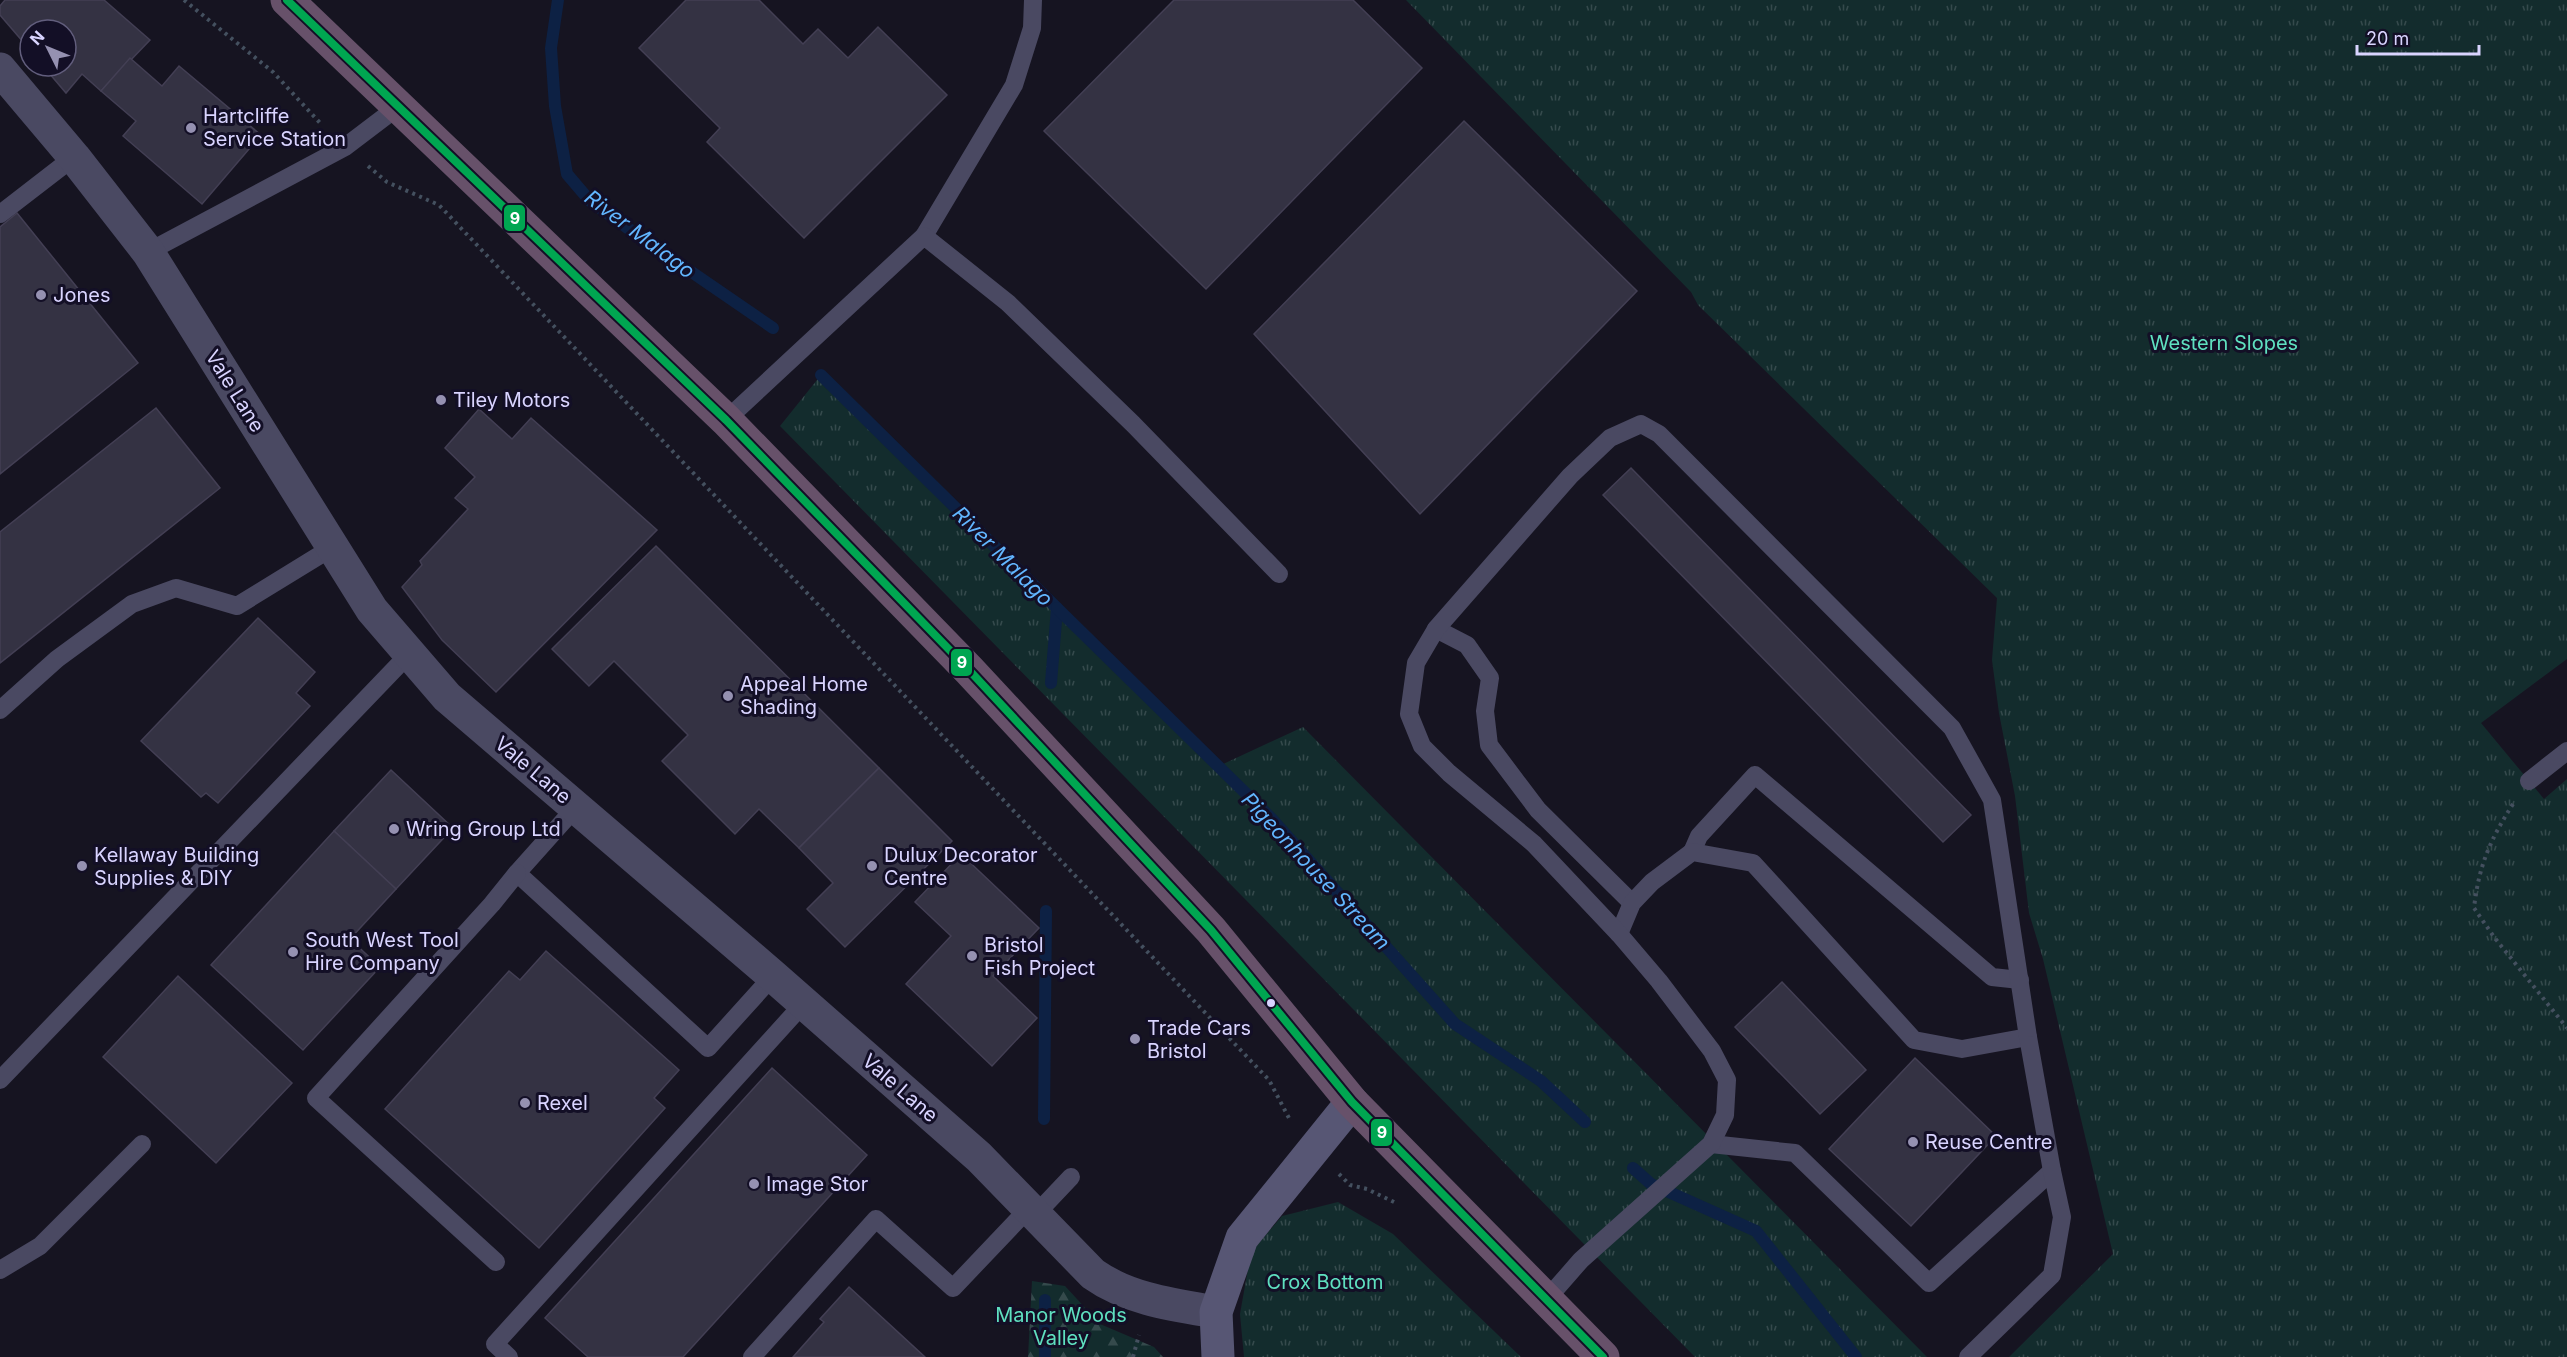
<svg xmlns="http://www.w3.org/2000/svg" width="2567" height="1357" viewBox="0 0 2567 1357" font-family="Inter,sans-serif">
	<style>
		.grass { fill: url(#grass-tufts) }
		.forest { fill: url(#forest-firs) }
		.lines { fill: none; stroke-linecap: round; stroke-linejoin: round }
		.stream { stroke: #0d2144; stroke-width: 12 }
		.building { fill: #343243; stroke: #433f54; stroke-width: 1.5 }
		.path { stroke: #44505f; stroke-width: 4; stroke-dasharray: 3 4.5; stroke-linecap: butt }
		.lane { stroke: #4a4962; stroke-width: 18 }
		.street { stroke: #4a4962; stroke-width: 33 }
		.secondary { stroke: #575674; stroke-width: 33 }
		.highway { stroke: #67516a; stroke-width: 33 }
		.bus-1-casing { stroke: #130f26; stroke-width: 12 }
		.bus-1 { stroke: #00a651; stroke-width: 8 }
		.poi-dot { fill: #9591b1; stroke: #130f26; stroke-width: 2 }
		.bus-dot { fill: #d9d4ff; stroke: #130f26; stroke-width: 2 }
		.labels { text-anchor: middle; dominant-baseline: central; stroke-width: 6; stroke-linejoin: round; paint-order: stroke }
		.poi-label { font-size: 20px; fill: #d9d4ff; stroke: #130f26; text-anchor: start }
		.park-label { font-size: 20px; fill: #5fe0c0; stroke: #130f26 }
		.street-label { font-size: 20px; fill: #d9d4ff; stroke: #130f26 }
		.water-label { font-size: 21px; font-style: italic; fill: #62b6ff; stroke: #130f26 }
		.line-badge { stroke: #130f26; stroke-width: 2 }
		.badge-label { font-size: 16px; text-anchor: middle; font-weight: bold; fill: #fff }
	</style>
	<defs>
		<pattern id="grass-tufts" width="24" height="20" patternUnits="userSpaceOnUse" patternTransform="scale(1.5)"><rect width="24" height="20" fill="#132c2d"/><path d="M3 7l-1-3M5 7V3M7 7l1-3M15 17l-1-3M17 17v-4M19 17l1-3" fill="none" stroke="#354a4c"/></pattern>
		<pattern id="forest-firs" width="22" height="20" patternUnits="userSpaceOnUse" patternTransform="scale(1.5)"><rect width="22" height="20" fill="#132c2d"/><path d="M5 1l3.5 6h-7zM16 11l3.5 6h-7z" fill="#354a4c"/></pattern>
	</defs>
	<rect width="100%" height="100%" fill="#161421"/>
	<!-- grass -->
	<g class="grass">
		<polygon points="1406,0 2567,0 2567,659 2481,723 2544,799 2567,779 2567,1357 2009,1357 2113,1254 2043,959 2029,913 2015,796 1999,713 1992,660 1997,598 1698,305 1691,292"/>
		<polygon points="821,375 1221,765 1303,727 1927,1357 1695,1357 780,426"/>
		<polygon points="1338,1202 1393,1234 1521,1357 1244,1357 1240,1314 1251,1252 1282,1216"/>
	</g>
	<!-- forest -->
	<polygon class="forest" points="1032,1281 1065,1286 1100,1324 1154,1347 1163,1357 1028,1357"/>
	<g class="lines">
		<!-- stream -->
		<g class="stream">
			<polyline points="558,0 551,48 555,106 567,174 590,201 626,227 773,328"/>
			<polyline points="821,375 1057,608 1051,683"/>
			<polyline points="1057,608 1272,819 1455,1024 1541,1081 1585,1122"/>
			<polyline points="1044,1119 1046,911"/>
			<polyline points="1633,1168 1651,1184 1756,1231 1856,1357"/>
			<polyline points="1045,1300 1045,1357"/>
		</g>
	</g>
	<!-- building -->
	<g class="building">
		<polygon points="5,0 104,0 150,40 101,91 82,74 66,93 43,66 66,66 66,30 30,30 30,50 0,15 0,6"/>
		<polygon points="686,0 759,0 803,44 818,29 848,58 878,27 947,95 804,238 707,142 720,128 639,48"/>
		<polygon points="1174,0 1353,0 1422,68 1206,289 1044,131"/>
		<polygon points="130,58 162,86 179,66 261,135 202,204 123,136 136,121 101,91"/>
		<polygon points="1464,121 1637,291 1420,514 1254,334"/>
		<polygon points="17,213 138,363 0,474 0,227"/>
		<polygon points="156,408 220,488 0,663 0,532"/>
		<polygon points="479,409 512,439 531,418 657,530 496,692 442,640 402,587 422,565 420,561 468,509 455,498 475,477 445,448"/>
		<polygon points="1631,468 1971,815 1943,842 1603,495"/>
		<polygon points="656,546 879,768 799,848 759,809 735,834 662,761 688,735 614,661 589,686 552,649"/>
		<polygon points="258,618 315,672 296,693 310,706 218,803 206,793 201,797 141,741"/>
		<polygon points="879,768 952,841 845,947 807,909 833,883 799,848"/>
		<polygon points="391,770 453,828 396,889 334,831"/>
		<polygon points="334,831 396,889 350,939 380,967 303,1050 211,965"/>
		<polygon points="961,854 1039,928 993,976 1037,1018 992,1066 906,984 951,936 915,902"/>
		<polygon points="546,951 679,1070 654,1098 665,1108 539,1248 385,1109 509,971 520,980"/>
		<polygon points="178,976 292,1083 216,1163 103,1057"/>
		<polygon points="1782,982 1866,1070 1820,1114 1735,1027"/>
		<polygon points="1915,1058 1996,1136 1911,1226 1829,1149"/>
		<polygon points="772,1068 867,1155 683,1357 588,1357 545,1318"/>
		<polygon points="849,1287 925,1357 793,1357 824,1322 820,1319"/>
	</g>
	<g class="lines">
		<!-- path -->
		<g class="path">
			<polyline points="184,0 273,72 322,125"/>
			<polyline points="368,166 387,182 439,205 1269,1080 1290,1120"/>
			<path d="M2513,804C2490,840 2479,865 2474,908L2494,937L2567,1028"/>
			<polyline points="1339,1174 1350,1185 1367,1189 1396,1203"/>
			<polyline points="1133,1357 1139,1335"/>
		</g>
		<!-- lane -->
		<g class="lane">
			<polyline points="0,214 74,157"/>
			<polyline points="924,236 1014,85 1032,28 1033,0"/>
			<polyline points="148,252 345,147 399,106"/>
			<polyline points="726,420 924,236 1008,303 1133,424 1279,574"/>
			<polyline points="1436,629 1467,645 1490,678 1485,711 1489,745 1538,810 1632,903"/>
			<polyline points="0,710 57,659 132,604 176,588 237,606 333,547"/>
			<polyline points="2529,781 2567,751"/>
			<polyline points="576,807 517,873 708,1048 773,976"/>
			<polyline points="1692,852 1699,836 1755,775 1992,977 2020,980"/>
			<polyline points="1619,934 1632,903 1652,882 1692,852 1753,863 1914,1040 1962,1049 2028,1037"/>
			<polyline points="0,1080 409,654"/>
			<polyline points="1711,1144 1795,1153 1929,1283 2052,1171"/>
			<polyline points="1036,1214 1071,1177"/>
			<polyline points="496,1262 316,1098 492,904 517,873"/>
			<polyline points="0,1270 40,1246 142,1144"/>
			<polyline points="1546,1300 1581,1260 1711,1144 1725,1115 1727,1080 1712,1051 1659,981 1619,934 1534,844 1449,773 1422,746 1409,714 1416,663 1436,629 1570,476 1610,438 1641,424 1659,434 1952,728 1992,800 2028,1037 2052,1171 2062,1217 2052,1275 1968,1357"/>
			<polyline points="509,1357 495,1344 804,1003"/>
			<polyline points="752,1357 876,1219 953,1288 1029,1208"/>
		</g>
		<!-- street -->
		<path class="street" d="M0,69L74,157L148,252L372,610L447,697L773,976L979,1157L1093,1274C1128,1299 1174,1305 1216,1312"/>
		<!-- secondary -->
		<polyline class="secondary" points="1218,1357 1216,1312 1242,1238 1352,1102"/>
		<!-- highway -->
		<polyline class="highway" points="287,0 726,420 969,670 1211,930 1352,1102 1603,1357"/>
		<defs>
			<polyline id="bus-1" points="287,0 726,420 969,670 1211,930 1352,1102 1603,1357"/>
		</defs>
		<!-- bus-1 casing -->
		<use href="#bus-1" class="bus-1-casing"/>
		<!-- bus-1 -->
		<use href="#bus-1" class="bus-1"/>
	</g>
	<!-- markers -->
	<g class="poi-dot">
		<circle cx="191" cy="128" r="6"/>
		<circle cx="41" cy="295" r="6"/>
		<circle cx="441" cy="400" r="6"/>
		<circle cx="728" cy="696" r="6"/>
		<circle cx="394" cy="829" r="6"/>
		<circle cx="82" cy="866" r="6"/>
		<circle cx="872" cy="866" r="6"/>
		<circle cx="293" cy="952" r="6"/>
		<circle cx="972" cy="956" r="6"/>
		<circle cx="1135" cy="1039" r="6"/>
		<circle cx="525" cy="1103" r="6"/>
		<circle cx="1913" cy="1142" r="6"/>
		<circle cx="754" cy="1184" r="6"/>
	</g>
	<circle class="bus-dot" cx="1271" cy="1003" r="5"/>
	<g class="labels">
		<!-- poi labels -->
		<g class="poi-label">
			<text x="203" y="116">Hartcliffe<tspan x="203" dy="23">Service Station</tspan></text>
			<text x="53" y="295">Jones</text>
			<text x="453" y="400">Tiley Motors</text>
			<text x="740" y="684">Appeal Home<tspan x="740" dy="23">Shading</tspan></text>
			<text x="406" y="829">Wring Group Ltd</text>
			<text x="94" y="855">Kellaway Building<tspan x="94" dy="23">Supplies &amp; DIY</tspan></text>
			<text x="884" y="855">Dulux Decorator<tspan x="884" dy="23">Centre</tspan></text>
			<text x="305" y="940">South West Tool<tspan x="305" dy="23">Hire Company</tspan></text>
			<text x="984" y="945">Bristol<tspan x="984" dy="23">Fish Project</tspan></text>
			<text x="1147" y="1028">Trade Cars<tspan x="1147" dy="23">Bristol</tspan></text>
			<text x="537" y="1103">Rexel</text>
			<text x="1925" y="1142">Reuse Centre</text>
			<text x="766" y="1184">Image Stor</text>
		</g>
		<!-- park labels -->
		<g class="park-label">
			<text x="2224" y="343">Western Slopes</text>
			<text x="1325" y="1282">Crox Bottom</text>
			<text x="1061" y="1315">Manor Woods<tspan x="1061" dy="23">Valley</tspan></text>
		</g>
		<!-- street labels -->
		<g class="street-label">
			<text transform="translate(235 391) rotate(58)">Vale Lane</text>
			<text transform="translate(533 770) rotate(40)">Vale Lane</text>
			<text transform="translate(900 1088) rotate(41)">Vale Lane</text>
		</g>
		<!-- water labels -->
		<g class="water-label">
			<text transform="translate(640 234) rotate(37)">River Malago</text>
			<text transform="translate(1003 556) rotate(45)">River Malago</text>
			<text transform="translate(1316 871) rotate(47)">Pigeonhouse Stream</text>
		</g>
	</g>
	<g class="line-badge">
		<rect x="503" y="204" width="23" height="28" rx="6" fill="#00a651"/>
		<rect x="950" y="648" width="23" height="29" rx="6" fill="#00a651"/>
		<rect x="1370" y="1118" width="23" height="29" rx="6" fill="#00a651"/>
	</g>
	<g class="badge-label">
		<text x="515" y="224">9</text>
		<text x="962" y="668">9</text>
		<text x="1382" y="1138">9</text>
	</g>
	<!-- north arrow -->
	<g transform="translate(48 48) rotate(313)"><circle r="28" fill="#130f26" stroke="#625e7d" stroke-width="1.5"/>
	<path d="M0-4.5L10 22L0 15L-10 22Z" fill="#9591b1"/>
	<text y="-9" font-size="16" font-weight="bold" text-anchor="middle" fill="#d9d4ff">N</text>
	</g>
	<!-- scale -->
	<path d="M2357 45v9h122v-9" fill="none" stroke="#d9d4ff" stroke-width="3"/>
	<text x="2366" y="45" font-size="18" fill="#d9d4ff" stroke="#130f26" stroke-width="4.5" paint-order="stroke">20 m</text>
</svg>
